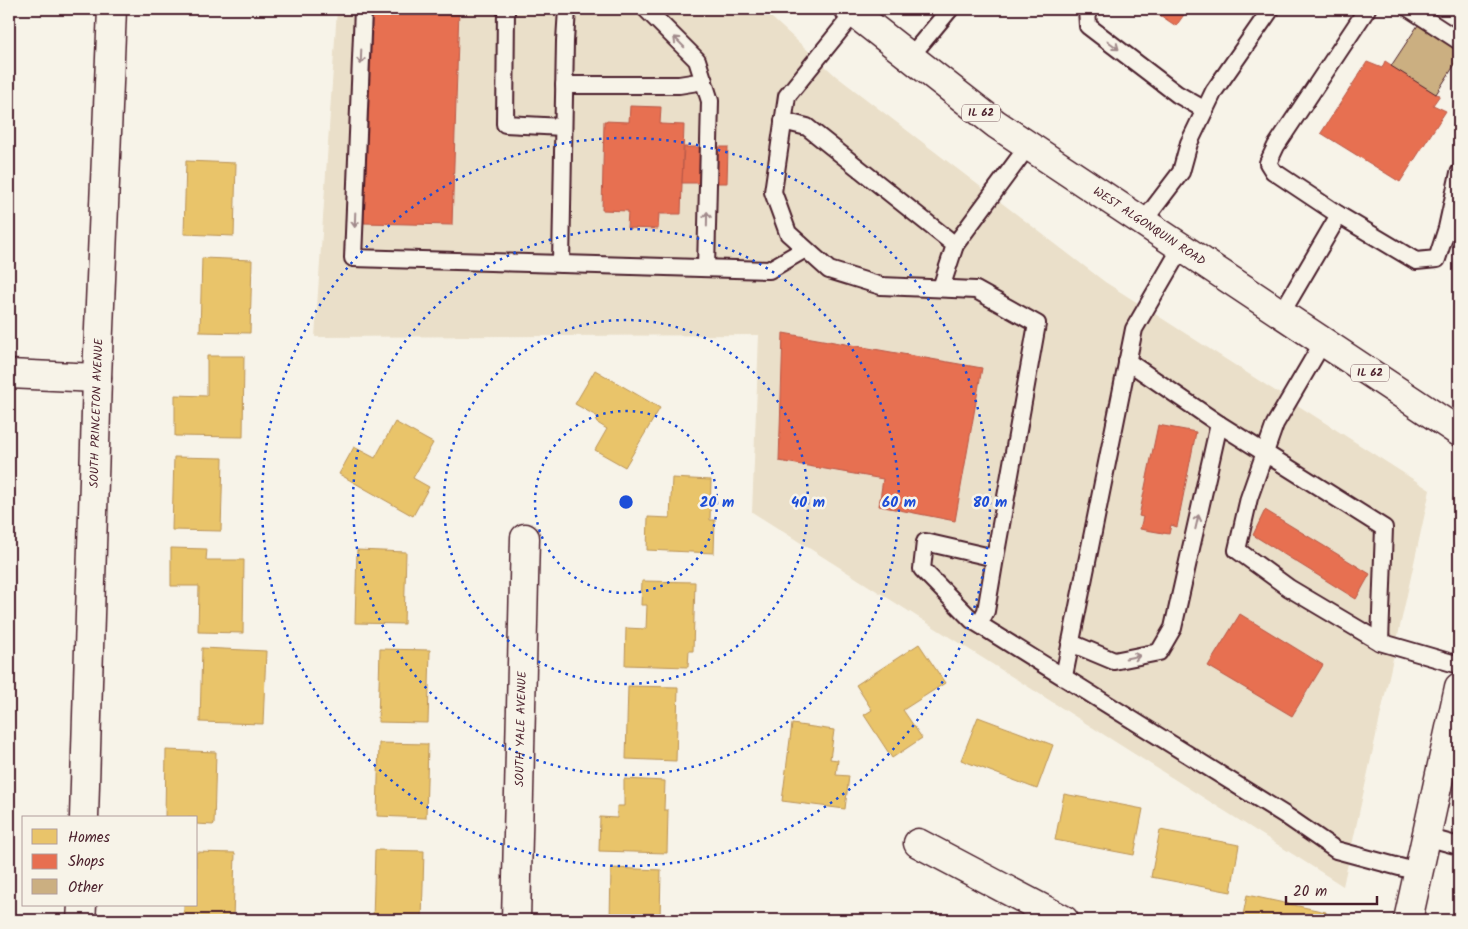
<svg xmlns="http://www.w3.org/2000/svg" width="1468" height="929" viewBox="0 0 1468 929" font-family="Kalam,sans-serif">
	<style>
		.built { fill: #eadfc9 }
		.homes { fill: #e9c46a; stroke: #b99257 }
		.shops { fill: #e76f51; stroke: #b85746 }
		.building { fill: #cbaf81; stroke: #4a1f2b }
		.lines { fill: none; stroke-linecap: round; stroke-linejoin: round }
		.lane-casing { stroke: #4a1f2b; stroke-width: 20 }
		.street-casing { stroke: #4a1f2b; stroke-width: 31 }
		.secondary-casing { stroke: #4a1f2b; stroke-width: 31 }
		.primary-casing { stroke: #4a1f2b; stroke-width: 31 }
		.lane { stroke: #f7f3e8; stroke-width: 16 }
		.street { stroke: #f7f3e8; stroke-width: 28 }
		.secondary { stroke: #f7f3e8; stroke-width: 28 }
		.primary { stroke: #f7f3e8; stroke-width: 28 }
		.oneway { stroke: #a0898a }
		.ring { fill: none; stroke: #1d4ed8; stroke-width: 2.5; stroke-dasharray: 2.5 5 }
		.labels { text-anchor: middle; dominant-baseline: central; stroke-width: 5; stroke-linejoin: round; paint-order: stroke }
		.shield { fill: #f7f3e8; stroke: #7e5f64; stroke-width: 1 }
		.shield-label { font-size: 11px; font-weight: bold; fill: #4a1f2b }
		.street-label { font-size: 12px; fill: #4a1f2b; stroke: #f7f3e8 }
		.centre { fill: #1d4ed8; stroke: #f7f3e8; stroke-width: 2.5 }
		.ring-label { font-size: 15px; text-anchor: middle; font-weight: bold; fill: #1d4ed8; stroke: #f7f3e8; stroke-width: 5; stroke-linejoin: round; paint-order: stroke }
	</style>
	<rect width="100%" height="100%" fill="#f7f3e8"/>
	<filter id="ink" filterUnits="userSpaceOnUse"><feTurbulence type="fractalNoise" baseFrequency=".02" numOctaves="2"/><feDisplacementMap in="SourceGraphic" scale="10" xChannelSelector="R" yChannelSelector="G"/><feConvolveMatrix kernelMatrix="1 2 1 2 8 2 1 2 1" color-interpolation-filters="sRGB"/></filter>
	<g filter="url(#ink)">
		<!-- built -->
		<polygon class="built" points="337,9 762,9 836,76 1105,282 1430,490 1343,886 752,512 759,335 315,337"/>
		<!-- homes -->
		<g class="homes">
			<polygon points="186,161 236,163 234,236 184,234"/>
			<polygon points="202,258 252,260 250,333 200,332"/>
			<polygon points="207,356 244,356 243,437 175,436 175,395 207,396"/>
			<polygon points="595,370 660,408 625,467 595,450 607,429 596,422 598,417 575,404"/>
			<polygon points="395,422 433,443 413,478 429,487 413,516 339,474 354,447 375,458"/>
			<polygon points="174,457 223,458 221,531 172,530"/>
			<polygon points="672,478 711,480 710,520 715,520 714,553 647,550 648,517 670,518"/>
			<polygon points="171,548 207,549 206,560 244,560 243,633 198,632 199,586 171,586"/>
			<polygon points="357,550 406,552 404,624 355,623"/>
			<polygon points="642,581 695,582 693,651 689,651 688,667 625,665 626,628 646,629 647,605 641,605"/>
			<polygon points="919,644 945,683 903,710 922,738 892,758 864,715 872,710 856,685"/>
			<polygon points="202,648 266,651 263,724 200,722"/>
			<polygon points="380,649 430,650 428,723 378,722"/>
			<polygon points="628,686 678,687 676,761 626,759"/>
			<polygon points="978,717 1053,745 1037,789 961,760"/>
			<polygon points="792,724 834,730 830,759 838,760 836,775 849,776 845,809 782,801"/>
			<polygon points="379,743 428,744 426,818 377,816"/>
			<polygon points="166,750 216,752 214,825 196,824 196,818 165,818"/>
			<polygon points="624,779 665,781 664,810 668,810 667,853 599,851 600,817 617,818 617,806 624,806"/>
			<polygon points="1064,794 1143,809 1134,855 1055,840"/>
			<polygon points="1160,830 1239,845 1231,892 1151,877"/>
			<polygon points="375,850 424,851 422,920 373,920"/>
			<polygon points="196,852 235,853 233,920 184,920 184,905 196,905"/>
			<polygon points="611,868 661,870 660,920 610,920"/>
			<polygon points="1247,895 1326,912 1325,920 1242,920"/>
		</g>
		<!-- shops -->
		<g class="shops">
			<polygon points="373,9 459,9 452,225 364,223"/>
			<polygon points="1151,9 1188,9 1176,26"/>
			<polygon points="1385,61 1436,94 1440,95 1433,105 1446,111 1400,182 1321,133 1367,62 1382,68"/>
			<polygon points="630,106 661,107 660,124 684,125 681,214 659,214 658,229 627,228 628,211 602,210 604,121 629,122"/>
			<polygon points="684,147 728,147 727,183 682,183"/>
			<polygon points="783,333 982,368 955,521 879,506 883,479 779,461"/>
			<polygon points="1158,425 1196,432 1177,527 1171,525 1169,534 1140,529 1143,517 1139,516"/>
			<polygon points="1265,510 1370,574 1356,599 1253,535"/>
			<polygon points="1240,614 1323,665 1292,716 1208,666"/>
		</g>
		<!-- building -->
		<polygon class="building" points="1426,13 1459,34 1459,58 1436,94 1391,66"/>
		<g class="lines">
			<defs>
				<g id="lane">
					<polyline points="363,9 353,258 769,270 805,249"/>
					<polyline points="506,9 505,124 563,127"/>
					<polyline points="646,9 697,60 710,101 706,268"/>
					<polyline points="1087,9 1088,26 1177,94 1205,110"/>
					<polyline points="1410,9 1459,41"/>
					<polyline points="854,13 787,96 773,192 788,233 829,270 881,286 976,290 1037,324 995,558"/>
					<polyline points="910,57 950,9"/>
					<polyline points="564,85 679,85 704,81"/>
					<polyline points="783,121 807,127 955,245 941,288"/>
					<polyline points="1339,215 1273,171 1268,163 1276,146 1367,9"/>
					<polyline points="1143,222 1181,172 1189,143 1214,91 1271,9"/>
					<polyline points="955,245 1028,146"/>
					<polyline points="561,264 565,41 567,9"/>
					<polyline points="1281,314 1339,215 1416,261 1437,259 1447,228 1459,173"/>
					<polyline points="1323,342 1275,424 1249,498 1237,550 1289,588 1380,642 1459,665"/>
					<polyline points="1127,361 1219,424 1384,528 1380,642"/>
					<polyline points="979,624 986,611 995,558 925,542 922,569 972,620 1285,815 1336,850 1418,872"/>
					<polyline points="1071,643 1114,661 1159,652 1173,628 1219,424"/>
					<polyline points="1064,676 1134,329 1181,248"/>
					<polyline points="1426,837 1459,846"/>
				</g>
				<g id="street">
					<polyline points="9,374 97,378"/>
					<path id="s1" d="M84,818L97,378L112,9"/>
					<polyline points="918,843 1064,920"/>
					<polyline points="81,920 82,905"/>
					<path id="s2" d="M516,920L525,538"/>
				</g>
				<polyline id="secondary" points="1408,920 1459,687"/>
				<g id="primary">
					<path id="s3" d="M849,9L996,124L1459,432"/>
				</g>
			</defs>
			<!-- lane casing -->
			<use href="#lane" class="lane-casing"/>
			<!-- street casing -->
			<use href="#street" class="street-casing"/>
			<!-- secondary casing -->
			<use href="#secondary" class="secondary-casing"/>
			<!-- primary casing -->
			<use href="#primary" class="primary-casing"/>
			<!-- lane -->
			<use href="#lane" class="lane"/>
			<!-- street -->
			<use href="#street" class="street"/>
			<!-- secondary -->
			<use href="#secondary" class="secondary"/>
			<!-- primary -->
			<use href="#primary" class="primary"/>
		</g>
		<!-- one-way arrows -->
		<defs><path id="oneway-shaft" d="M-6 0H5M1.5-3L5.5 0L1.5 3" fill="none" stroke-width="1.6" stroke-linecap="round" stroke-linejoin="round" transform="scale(1.25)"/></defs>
		<g class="oneway">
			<use href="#oneway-shaft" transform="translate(679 42) rotate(-135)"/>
			<use href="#oneway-shaft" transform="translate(1113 45) rotate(37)"/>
			<use href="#oneway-shaft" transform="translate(361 57) rotate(92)"/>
			<use href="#oneway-shaft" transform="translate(707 219) rotate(-89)"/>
			<use href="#oneway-shaft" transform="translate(355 220) rotate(92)"/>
			<use href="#oneway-shaft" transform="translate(1197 522) rotate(-77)"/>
			<use href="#oneway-shaft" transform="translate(1133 657) rotate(-12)"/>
		</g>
	</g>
	<!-- distance rings -->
	<g class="ring">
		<circle cx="626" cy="502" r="91"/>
		<circle cx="626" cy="502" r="182"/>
		<circle cx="626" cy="502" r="273"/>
		<circle cx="626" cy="502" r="364"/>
	</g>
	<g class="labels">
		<!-- shield labels -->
		<g class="shield">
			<rect x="962" y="104.5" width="38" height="17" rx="4"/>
			<rect x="1351" y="364.5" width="38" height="17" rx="4"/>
		</g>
		<g class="shield-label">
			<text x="981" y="113">IL 62</text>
			<text x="1370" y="373">IL 62</text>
		</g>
		<!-- street labels -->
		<g class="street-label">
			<text stroke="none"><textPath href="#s3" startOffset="371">WEST ALGONQUIN ROAD</textPath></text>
			<text stroke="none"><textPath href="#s1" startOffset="405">SOUTH PRINCETON AVENUE</textPath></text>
			<text stroke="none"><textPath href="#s2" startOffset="191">SOUTH YALE AVENUE</textPath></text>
		</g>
	</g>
	<circle cx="626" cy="502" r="8" class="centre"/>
	<g class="ring-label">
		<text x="717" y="507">20 m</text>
		<text x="808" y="507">40 m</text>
		<text x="899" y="507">60 m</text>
		<text x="990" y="507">80 m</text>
	</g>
	<!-- margin -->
	<rect width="1468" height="929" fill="none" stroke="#f7f3e8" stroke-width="30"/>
	<rect x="15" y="15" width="1438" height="899" fill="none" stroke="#4a1f2b" stroke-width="2" filter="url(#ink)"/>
	<!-- legend -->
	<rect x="22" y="816" width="175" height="90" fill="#f7f3e8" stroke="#b29e9c"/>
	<rect x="32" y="829" width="25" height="15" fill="#e9c46a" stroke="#b29e9c"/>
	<text x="68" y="842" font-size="15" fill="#4a1f2b">Homes</text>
	<rect x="32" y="854" width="25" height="15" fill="#e76f51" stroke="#b29e9c"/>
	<text x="68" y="866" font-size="15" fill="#4a1f2b">Shops</text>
	<rect x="32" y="879" width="25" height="15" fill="#cbaf81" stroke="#b29e9c"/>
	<text x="68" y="892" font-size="15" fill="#4a1f2b">Other</text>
	<!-- scale -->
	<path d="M1286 896v8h91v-8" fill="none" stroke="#4a1f2b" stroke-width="2.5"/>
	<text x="1293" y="896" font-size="15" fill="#4a1f2b" stroke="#f7f3e8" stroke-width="4" paint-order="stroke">20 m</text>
</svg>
